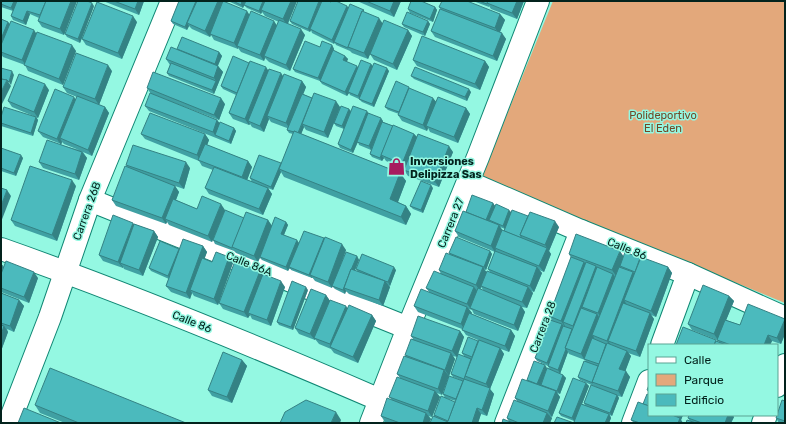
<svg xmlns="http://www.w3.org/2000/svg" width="786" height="424" viewBox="0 0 786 424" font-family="Rubik,sans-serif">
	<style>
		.green { fill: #e3a87b }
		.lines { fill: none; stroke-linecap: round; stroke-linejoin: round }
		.minor-casing { stroke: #108774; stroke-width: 24 }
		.minor { stroke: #fff; stroke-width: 22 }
		.wall { fill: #40a0a3; fill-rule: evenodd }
		.shaded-wall { fill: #348284 }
		.building { fill: #4bbabd; stroke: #348284 }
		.labels { text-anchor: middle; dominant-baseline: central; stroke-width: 3; stroke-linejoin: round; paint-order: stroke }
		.park-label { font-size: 11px; fill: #714827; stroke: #94f8e2 }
		.poi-label { font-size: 11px; font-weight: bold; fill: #03231d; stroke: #94f8e2; text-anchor: start }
		.street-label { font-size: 11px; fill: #03231d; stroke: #94f8e2 }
	</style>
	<rect width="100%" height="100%" fill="#94f8e2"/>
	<!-- green -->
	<polygon class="green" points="553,1 785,1 785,303 481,178"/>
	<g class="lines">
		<defs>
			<g id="minor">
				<polyline points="468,182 581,231 688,274 785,318"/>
				<polyline points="90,200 408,328"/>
				<path d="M1,249C129,294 255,346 380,400"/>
				<polyline points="662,345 688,274"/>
				<polyline points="777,386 785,365"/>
				<polyline points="9,423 50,317 90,200 172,1"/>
				<polyline points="371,423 408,328 478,157 538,1"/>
				<polyline points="506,423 581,231"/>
				<polyline points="633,423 649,381"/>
				<polyline points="763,423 766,415"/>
			</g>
		</defs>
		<!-- minor casing -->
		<use href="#minor" class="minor-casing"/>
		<!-- minor -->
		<use href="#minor" class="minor"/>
	</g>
	<!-- wall -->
	<g class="wall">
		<polygon points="1,1 77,1 64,35 42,27 38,21 39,18 30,14 26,25 13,20 11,16 13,11 1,7"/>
		<polygon points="103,1 144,1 139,15"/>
		<polygon points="179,1 225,1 224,2 250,15 277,26 279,22 265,16 262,12 261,14 247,8 244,5 297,1 288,24 305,35 290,71 269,62 265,58 264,61 241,52 238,48 238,49 214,40 211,35 210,37 192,29 189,26 187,30 173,24 171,21"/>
		<polygon points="228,1 246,1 243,8"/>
		<polygon points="357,1 401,1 394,17"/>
		<polygon points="473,1 524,1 517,19 491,9 489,6 489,7"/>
		<polygon points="331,2 347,6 348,8 366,13 383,24 408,30 412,36 397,70 374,60 370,54 368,59 352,53 350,51 336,45 335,43 334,44 312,33 311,30 310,32 292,24 290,21"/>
		<polygon points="94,6 80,43 67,37 65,34"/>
		<polygon points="435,7 437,10 433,22 410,13 408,9"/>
		<polygon points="439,7 500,14 505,20 500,32 506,39 497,61 435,37 431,31 441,10"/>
		<polygon points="1,19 8,22 10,24 36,34 76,51 63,85 28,71 25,65 3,57 1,54"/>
		<polygon points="428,21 430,24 425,36 404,27 402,24"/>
		<polygon points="137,22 122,59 86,45 82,39"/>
		<polygon points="332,45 334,49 333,51 345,56 348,59 346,62 358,68 371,64 373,66 389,71 374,107 362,102 359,99 350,95 349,93 347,96 322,84 320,81 295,72 293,69 320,47"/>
		<polygon points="177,49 219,52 222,56 218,66 223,72 214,94 169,76 167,73 170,65 166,59"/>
		<polygon points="413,60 485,61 489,67 480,90 417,66"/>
		<path d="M112,71L99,105L105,107L109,113L92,156L83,152L87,158L79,180L43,168L39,162L61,144L43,137L38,131L76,99L77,97L67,93L63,87ZM62,142L64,144L79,150L61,145Z"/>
		<polygon points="268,71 283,76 302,81 306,87 303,94 312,98 340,107 349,109 351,111 368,114 383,121 383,122 414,134 417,137 453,152 439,187 408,176 404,170 404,169 386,161 384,158 382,161 372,157 370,154 371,150 359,145 358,142 353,153 340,148 338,144 344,129 336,126 334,123 328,138 306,130 304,127 301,134 400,173 406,181 398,202 406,206 411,214 406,225 284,177 281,172 273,190 252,182 250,178 281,164 293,134 289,133 287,130 287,128 271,122 269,119 264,132 252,127 250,124 249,125 233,119 229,113 236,95 223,89 221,86"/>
		<polygon points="411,76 471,92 467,101 414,79"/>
		<polygon points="147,88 225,104 219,120 151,94"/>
		<polygon points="411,89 436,102 466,108 470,114 458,143 430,132 428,128 427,131 402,121 398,115 399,114 388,110 385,107"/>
		<polygon points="49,90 38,118 12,107 8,101"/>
		<polygon points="145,106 217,120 219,123 234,128 236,131 231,144 149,111"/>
		<polygon points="1,117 36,117 38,120 33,136 1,126"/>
		<polygon points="141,134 205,134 209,140 207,145 248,161 252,167 247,180 268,188 272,194 263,215 209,194 205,188 213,170 202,166 199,161 145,139"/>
		<polygon points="1,148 23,158 16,176 1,171"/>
		<polygon points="126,165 190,168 184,189 175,186 179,192 176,200 197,209 225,210 212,242 169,225 167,222 166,224 116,206 112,200 128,168"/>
		<polygon points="76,186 57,241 15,226 11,220"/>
		<polygon points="433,188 423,213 413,209 410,206"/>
		<path d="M493,203L495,206L511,213L559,227L549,251L551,254L544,272L539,270L542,273L534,292L531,291L533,293L527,308L522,307L525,312L518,331L474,314L472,310L469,309L472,313L471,314L511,330L515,336L509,352L501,349L504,354L490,389L494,394L487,416L481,414L478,423H430L434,416V415L455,402L456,401L445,398L443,394L463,381L453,377L451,374L464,356L462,353L478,341V340L466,335L462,329L418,312L414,306L429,292L426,288L441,274L439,270L450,255L449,253L490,251L492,254L486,270L484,269L486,272H490L488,269L495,252L459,237L455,231L466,212ZM500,227L505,229L504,231H503ZM481,287L484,291L480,289Z"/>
		<polygon points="244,218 268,220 272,226 286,222 288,225 284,235 299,243 324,239 346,250 341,265 357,256 359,260 355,271 358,272 356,269 396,270 390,286 388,285 390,287 383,306 349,294 346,291 345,294 335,289 332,286 332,288 315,281 312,277 312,278 291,270 290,268 288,271 262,260 260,258 258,262 236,253 234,251 215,244 213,240"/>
		<polygon points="134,224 154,231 158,237 143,276 124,269 123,267 123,268 103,261 99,255"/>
		<polygon points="203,246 207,252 204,259 212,262 229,257 233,263 218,305 194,296 192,293 190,299 171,292 166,286 169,279 151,271 149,268 179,249 180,250"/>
		<polygon points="569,254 623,256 640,258 668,267 672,273 656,317 651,315 654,319 640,357 628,353 631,356 625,371 630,377 622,397 618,396 619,398 612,416 610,415 611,418 609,423 574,423 574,421 561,416 559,413 586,383 589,386 582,404 585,405 584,403 596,387 580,380 578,377 586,362 585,360 569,354 568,352 560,374 563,375 566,378 560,394 557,393 560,397 552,417 550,416 552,418 550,423 502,423 509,422 507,418 517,401 515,398 527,380 547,369 550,370 548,366 537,361 535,358 552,321 549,316 571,258"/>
		<polygon points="1,265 4,267 38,278 29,303 1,292"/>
		<polygon points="260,271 263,275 285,287 271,326 252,319 250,315 248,318 223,309 219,303"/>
		<polygon points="308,290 293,330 279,325 277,322"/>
		<polygon points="1,293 19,300 24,306 14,332 7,329 8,332 1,351"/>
		<polygon points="326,295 330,301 347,308 372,315 376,321 358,363 334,353 331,349 319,344 315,339 315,340 299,334 295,328"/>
		<polygon points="729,296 734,301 726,320 740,325 785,319 785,334 781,344 772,341 770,345 676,345 717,341 719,342 717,340 692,330 688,324"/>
		<polygon points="460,331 464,337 457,357 453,356 455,359 449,376 448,375 449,376 442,395 437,393 440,397 432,417 428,416 431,419 429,423 387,423 385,422 381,416 392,400 389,397 400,378 397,374 406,356 405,355 413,339 411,336"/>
		<polygon points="242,360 247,366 232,403 212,396 208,390"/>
		<polygon points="785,401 785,423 779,423 776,418"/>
		<polygon points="35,405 186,423 65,423 40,413"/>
		<polygon points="649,415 683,415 681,420 683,423 634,423 631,420"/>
		<polygon points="734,417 731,423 686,423 690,421 688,418"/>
	</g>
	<!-- shaded-wall -->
	<g class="shaded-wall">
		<polygon points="14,1 18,1 14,12 11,8"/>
		<polygon points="71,1 77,1 64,35 60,29"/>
		<polygon points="138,1 144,1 139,15 135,9"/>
		<polygon points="196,1 199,1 187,23 189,26 187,30 185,27"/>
		<polygon points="218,1 225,1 210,37 205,31"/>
		<polygon points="242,1 246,1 243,8 241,5"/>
		<polygon points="263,1 267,1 261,10 262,12 261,14 259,11"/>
		<polygon points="291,1 297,1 287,25 283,19"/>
		<polygon points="319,1 323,1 310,29 311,30 310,32 308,29"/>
		<polygon points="394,1 401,1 394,17 390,11"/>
		<polygon points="517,1 524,1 517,19 512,13"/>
		<polygon points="92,3 94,6 80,43 78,39"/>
		<polygon points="347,6 349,9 334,42 334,44 332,40"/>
		<polygon points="435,7 437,10 433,22 430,19"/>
		<polygon points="27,11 30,14 26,25 23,21"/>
		<polygon points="247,11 251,17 237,46 238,48 238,49 234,43"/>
		<polygon points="500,14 505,20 499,34 495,28"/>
		<polygon points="133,16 137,22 122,59 118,53"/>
		<polygon points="379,18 383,24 368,59 364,53"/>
		<polygon points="274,21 278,27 264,56 265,58 264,61 260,55"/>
		<polygon points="428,21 430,24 425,36 423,32"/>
		<polygon points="8,22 10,25 1,48 1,39"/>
		<polygon points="301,29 305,35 290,71 286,65"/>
		<polygon points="34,30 38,36 26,65 22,60"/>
		<polygon points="408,30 412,36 397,70 393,64"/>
		<polygon points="502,33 506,39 497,61 493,56"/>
		<polygon points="72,45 76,51 63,85 59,79"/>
		<polygon points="332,45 334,49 321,81 318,78"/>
		<polygon points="219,52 222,56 217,67 215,64"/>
		<polygon points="345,56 348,59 346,64 343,60"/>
		<polygon points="485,61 489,67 480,90 475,84"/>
		<polygon points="371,64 373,67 360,99 358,96"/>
		<polygon points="108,65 112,71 99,105 95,99"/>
		<polygon points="218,66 223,72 214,94 212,90 216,81 214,78"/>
		<polygon points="357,66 359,69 348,92 349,93 347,96 345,92"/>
		<polygon points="266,67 270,73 248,121 250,124 249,125 245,119"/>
		<polygon points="387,68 389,71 374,107 372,104"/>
		<polygon points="12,71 14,75 11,85 9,82"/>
		<polygon points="281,73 285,79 267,116 269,119 264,132 260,126"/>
		<polygon points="7,80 11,86 1,106 1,92"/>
		<polygon points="302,81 306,87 290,129 286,123"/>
		<polygon points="45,84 49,90 38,118 34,112"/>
		<polygon points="469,89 471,92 467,101 465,97"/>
		<polygon points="74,97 78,103 60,138 62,142 61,145 57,139"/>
		<polygon points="221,98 225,104 219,120 214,115"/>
		<polygon points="433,98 438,104 426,126 428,128 427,131 423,125"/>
		<polygon points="336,101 340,107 328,138 324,132"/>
		<polygon points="105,107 109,113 92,156 88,150"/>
		<polygon points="466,108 470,114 458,143 454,137"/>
		<polygon points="349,109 351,112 344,129 342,126"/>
		<polygon points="367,111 369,114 353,153 351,150"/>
		<polygon points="36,117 38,120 33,136 31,133"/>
		<polygon points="381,118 383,121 371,150 369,146"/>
		<polygon points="217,120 222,126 215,135 213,132"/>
		<polygon points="302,124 304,127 300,137 298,134"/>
		<polygon points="234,128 236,131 231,144 229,141"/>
		<polygon points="205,134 209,140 201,161 200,160 197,155"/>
		<polygon points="414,134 419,139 407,169 402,164"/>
		<polygon points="449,146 453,152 439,187 435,182"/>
		<polygon points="82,152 87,158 79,180 75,174"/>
		<polygon points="21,155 23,158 16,176 14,173"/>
		<polygon points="381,155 384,158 382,161 380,158"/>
		<polygon points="248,161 252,167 246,183 242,177"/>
		<polygon points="186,162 190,168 184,189 179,183"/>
		<polygon points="281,163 279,169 281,172 273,190 271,187"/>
		<polygon points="400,173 406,181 396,207 390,199"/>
		<polygon points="72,180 76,186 57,241 52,235"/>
		<polygon points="431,185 433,188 423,213 421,210"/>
		<polygon points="175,186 179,192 168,220 165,219 167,222 166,224 162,218"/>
		<polygon points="268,188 272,194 263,215 259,209"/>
		<polygon points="7,190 11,196 1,222 1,206"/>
		<polygon points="493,203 495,206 488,223 486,220"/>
		<polygon points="221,204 225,210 212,242 208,236"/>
		<polygon points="406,206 411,214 406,225 401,217"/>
		<polygon points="509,210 512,213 505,229 503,226"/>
		<polygon points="268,220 272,226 258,262 254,256"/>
		<polygon points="555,221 559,227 549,251 545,245"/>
		<polygon points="286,222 288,225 283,237 281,234"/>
		<polygon points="133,223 137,228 120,263 123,267 123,268 118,262"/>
		<polygon points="499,225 503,231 495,248 496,249 495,252 491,246"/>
		<polygon points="154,231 158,237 143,276 139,270"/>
		<polygon points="324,238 326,242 310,275 312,277 312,278 309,275"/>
		<polygon points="297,240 299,243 288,271 286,267"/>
		<polygon points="342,244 346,250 332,288 328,282"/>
		<polygon points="203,246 207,252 193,291 190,290 192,293 190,299 186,293"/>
		<polygon points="547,248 551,254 544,272 539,266"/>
		<polygon points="179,249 181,252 170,279 168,276"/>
		<polygon points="490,251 492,254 486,270 484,267"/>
		<polygon points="620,251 624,257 616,276 612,270"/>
		<polygon points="357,256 359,260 347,289 344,288 346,291 345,294 343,290"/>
		<polygon points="229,257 233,263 218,305 214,299"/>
		<polygon points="584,262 588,268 563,322 565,326 565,327 561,321"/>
		<polygon points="596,266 600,272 582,307 585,311 577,332 573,326"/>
		<polygon points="394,267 396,270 390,286 388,282"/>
		<polygon points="483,267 487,273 481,286 481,287 480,291 476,285"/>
		<polygon points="537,267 542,273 534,292 530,286"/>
		<polygon points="668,267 672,273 656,317 651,311"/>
		<polygon points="260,271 264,277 248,313 250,315 248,318 244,312"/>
		<polygon points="34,272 38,278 29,303 24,297"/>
		<polygon points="633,272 637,278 624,300 627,305 608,341 611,345 611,347 607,341"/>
		<polygon points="613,274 617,280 602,319 598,313"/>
		<polygon points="281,281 285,287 271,326 267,320"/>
		<polygon points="385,281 390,287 383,306 379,300"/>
		<polygon points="306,287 308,290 293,330 291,327"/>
		<polygon points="474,287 479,293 470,308 472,310 467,304"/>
		<polygon points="528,287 533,293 527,308 522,302"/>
		<polygon points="326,295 330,301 315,340 310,334"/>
		<polygon points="729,296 734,301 718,340 714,334"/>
		<polygon points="19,300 24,306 14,332 10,326"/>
		<polygon points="346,306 350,312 332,348 330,344"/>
		<polygon points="521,306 525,312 518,331 514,325"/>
		<polygon points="467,307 472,313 465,330 461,324"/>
		<polygon points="650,313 654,319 640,357 636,351"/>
		<polygon points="597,314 601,320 592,335 594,337 585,359 584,359 581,354"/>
		<polygon points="372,315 376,321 358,363 353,357"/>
		<polygon points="785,319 785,334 781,344 777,338"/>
		<polygon points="562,324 564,327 550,366 547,363"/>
		<polygon points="4,326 8,332 1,351 1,335"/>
		<polygon points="511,330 515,336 509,352 505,346"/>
		<polygon points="460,331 464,337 457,357 452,351"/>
		<polygon points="768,335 772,341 770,345 764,345"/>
		<polygon points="500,348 504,354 490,389 494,394 487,416 482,410 490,390 486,384"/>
		<polygon points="566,349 568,352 560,374 558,370"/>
		<polygon points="627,351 631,356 624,375 619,369"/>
		<polygon points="451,353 455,359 449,376 445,370"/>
		<polygon points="242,360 247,366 232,403 227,397"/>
		<polygon points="545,365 547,368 540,387 537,384"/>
		<polygon points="444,370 449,376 442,395 438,389"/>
		<polygon points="626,371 630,377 622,397 618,391"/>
		<polygon points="563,375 566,378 560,394 557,391"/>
		<polygon points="586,383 589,386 575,422 572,418"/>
		<polygon points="435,391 440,397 432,417 428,411"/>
		<polygon points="556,391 560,397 552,417 548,411"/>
		<polygon points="617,395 619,398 612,416 610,413"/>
		<polygon points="477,408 481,414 478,423 472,423"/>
		<polygon points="336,412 341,420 340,423 331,423"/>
		<polygon points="426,413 431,419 429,423 423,423"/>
		<polygon points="547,413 552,418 550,423 543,423"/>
		<polygon points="609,414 611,418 609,423 605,423"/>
		<polygon points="680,415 683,415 681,420 683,423 678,423"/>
		<polygon points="728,415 733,415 734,417 731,423 725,423"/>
	</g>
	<!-- building -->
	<g class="building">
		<polygon points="1,1 14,1 11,8 1,4"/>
		<polygon points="17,1 46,1 40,15 27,11 23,21 11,16"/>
		<polygon points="46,1 71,1 60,29 38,21"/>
		<polygon points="78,1 87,1 92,3 78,39 65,34"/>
		<polygon points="114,1 138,1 135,9"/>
		<polygon points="179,1 196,1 185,27 171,21"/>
		<polygon points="197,1 218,1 205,31 187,23"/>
		<polygon points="223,1 247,11 234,43 210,34"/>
		<polygon points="233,1 242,1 241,5"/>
		<polygon points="246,1 263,1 259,11 244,5"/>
		<polygon points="265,1 291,1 283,19 261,10"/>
		<polygon points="298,1 319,1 308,29 290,21"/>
		<polygon points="322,1 328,1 331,2 332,1 336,1 347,6 332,40 310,29"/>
		<polygon points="366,1 394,1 390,11"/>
		<polygon points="411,1 421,1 435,7 430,19 408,9"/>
		<polygon points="442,1 467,1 500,14 495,28 439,7"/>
		<polygon points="479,1 488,1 487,4"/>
		<polygon points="488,1 517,1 512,13 487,3"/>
		<polygon points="97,2 133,16 118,53 82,39"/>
		<polygon points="350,4 364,10 363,11 362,11 348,47 348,48 334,42"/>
		<polygon points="440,9 502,33 493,56 431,31"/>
		<polygon points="251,11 274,21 260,55 237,46"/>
		<polygon points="362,11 379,18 364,53 348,47"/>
		<polygon points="407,12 428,21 423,32 402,24"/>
		<polygon points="1,19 8,22 1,39"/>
		<polygon points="279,20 301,29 286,65 264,56"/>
		<polygon points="384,20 408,30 393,64 370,54"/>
		<polygon points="11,21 34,30 22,60 1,52 1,45"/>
		<polygon points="37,32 72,45 59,79 24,65"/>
		<polygon points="422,36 485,61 475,84 413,60"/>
		<polygon points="182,37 219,52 215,64 177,49"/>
		<polygon points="305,41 320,47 322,41 332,45 318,78 293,69"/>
		<polygon points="171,47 218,66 214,78 166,59"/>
		<polygon points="333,50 345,56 343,60 357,66 345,92 320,81"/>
		<polygon points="76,53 108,65 95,99 63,87"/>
		<polygon points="233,56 249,63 237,93 221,86"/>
		<polygon points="361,60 371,64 358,96 348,92"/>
		<polygon points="250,61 266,67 245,119 229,113"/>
		<polygon points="171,63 216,81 212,90 167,73"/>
		<polygon points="374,63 387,68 372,104 359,99"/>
		<polygon points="415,67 469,89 465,97 411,76"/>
		<polygon points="1,68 12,71 9,82 7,80 1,79"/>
		<polygon points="269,69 281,73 260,126 248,121"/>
		<polygon points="153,72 221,98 214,115 147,88"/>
		<polygon points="19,74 45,84 34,112 8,101"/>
		<polygon points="284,74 302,81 286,123 267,116"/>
		<polygon points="1,79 7,80 1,92"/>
		<polygon points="396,81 409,87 399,112 385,107"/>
		<polygon points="409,88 433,98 423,125 398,115"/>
		<polygon points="55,89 74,97 57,139 38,131"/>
		<polygon points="150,93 217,120 213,132 145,106"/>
		<polygon points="314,93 336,101 324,132 302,124"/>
		<polygon points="302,94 312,98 298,133 294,131 294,132 287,130"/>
		<polygon points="77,96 105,107 88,150 60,138"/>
		<polygon points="438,97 466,108 454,137 426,126"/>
		<polygon points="341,106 349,109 342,126 334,123"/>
		<polygon points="353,106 367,111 351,150 338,144"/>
		<polygon points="4,107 36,117 31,133 1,123 1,117"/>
		<polygon points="150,113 205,134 197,155 141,134"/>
		<polygon points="368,113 381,118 369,146 357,142"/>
		<polygon points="220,122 234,128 229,141 215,135"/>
		<polygon points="382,122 393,126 380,158 370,154"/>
		<polygon points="393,125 414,134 402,164 381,155"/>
		<polygon points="294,131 400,173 390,199 406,206 401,217 279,169"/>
		<polygon points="418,134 449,146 435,182 404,170"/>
		<polygon points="47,140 82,152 75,174 39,162"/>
		<polygon points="205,144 248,161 242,177 198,160"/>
		<polygon points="133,145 186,162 179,183 126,165"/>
		<polygon points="1,148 21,155 14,173 1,168"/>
		<polygon points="259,155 281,163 271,187 250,178"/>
		<polygon points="30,166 72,180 52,235 11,220"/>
		<polygon points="125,166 175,186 162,218 112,200"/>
		<polygon points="214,167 268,188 259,209 205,188"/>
		<polygon points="421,181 431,185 421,210 410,206"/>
		<polygon points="1,188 7,190 1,206"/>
		<polygon points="472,195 493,203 486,220 466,212"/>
		<polygon points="202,196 221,204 208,236 165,219 173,199 197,209"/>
		<polygon points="496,204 509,210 503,226 489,220"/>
		<polygon points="225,210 244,218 232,248 213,240"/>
		<polygon points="512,210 528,216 520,235 521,236 521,238 504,231"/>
		<polygon points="463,211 499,225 491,246 455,231"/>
		<polygon points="246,212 268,220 254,256 232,247"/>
		<polygon points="530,212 555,221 545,245 520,235"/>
		<polygon points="113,215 133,223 118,262 99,255"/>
		<polygon points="275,217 286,222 281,234 297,240 286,267 260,257"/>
		<polygon points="134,224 154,231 139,270 120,263"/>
		<polygon points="502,230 547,248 539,266 495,248"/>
		<polygon points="304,231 324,238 309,275 289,267"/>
		<polygon points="576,234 620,251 612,270 569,254"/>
		<polygon points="325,237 342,244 328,282 310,275"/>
		<polygon points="456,237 490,251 484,267 449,253"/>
		<polygon points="183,239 203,246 186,293 166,286"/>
		<polygon points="160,241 179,249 168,276 149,268"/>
		<polygon points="495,251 537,267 530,286 488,269"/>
		<polygon points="216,252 229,257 214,299 190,290 202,258 212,262"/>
		<polygon points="346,252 357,256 351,270 351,269 343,290 332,286"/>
		<polygon points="625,252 640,258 635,272 620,266"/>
		<polygon points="446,253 483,267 476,285 439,270"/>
		<polygon points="362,254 394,267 388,282 385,281 356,269"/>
		<polygon points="571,257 584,262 561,321 549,316"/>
		<polygon points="641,257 668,267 651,311 624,300"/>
		<polygon points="6,261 34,272 24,297 1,288 1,274"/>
		<polygon points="235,261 260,271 244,312 219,303"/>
		<polygon points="586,262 596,266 573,326 563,322"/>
		<polygon points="1,265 3,266 1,271"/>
		<polygon points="597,267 613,274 598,313 582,307"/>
		<polygon points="619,267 633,272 607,341 592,335"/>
		<polygon points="351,269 385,281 379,300 344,288"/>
		<polygon points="434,271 474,287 467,304 426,288"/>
		<polygon points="487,271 528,287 522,302 481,286"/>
		<polygon points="263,274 281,281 267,320 248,313"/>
		<polygon points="292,281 306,287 291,327 277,322"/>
		<polygon points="703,285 729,296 714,334 688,324"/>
		<polygon points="478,288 521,306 514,325 470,308"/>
		<polygon points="311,289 326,295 310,334 295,328"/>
		<polygon points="421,289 467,307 461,324 414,306"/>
		<polygon points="1,293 19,300 10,326 1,323"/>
		<polygon points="330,300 346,306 330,344 314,338"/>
		<polygon points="623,303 650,313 636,351 608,341"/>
		<polygon points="748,304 785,319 777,338 768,335 764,345 731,345 717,340 725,320 740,325"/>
		<polygon points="349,305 372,315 353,357 330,347"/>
		<polygon points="581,308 597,314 581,354 565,348"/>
		<polygon points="469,313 511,330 505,346 462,330"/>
		<polygon points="418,316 460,331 452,351 411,336"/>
		<polygon points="550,320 562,324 547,363 535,358"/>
		<polygon points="1,325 4,326 1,335"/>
		<polygon points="563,326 572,329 565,348 566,349 558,370 548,366"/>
		<polygon points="683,327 716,340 714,345 676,345"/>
		<polygon points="468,337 478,341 472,357 462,353"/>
		<polygon points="592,338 606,344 599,364 584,359"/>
		<polygon points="411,339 451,353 445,370 405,355"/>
		<polygon points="479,340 500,348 486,384 465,376"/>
		<polygon points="716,341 726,345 714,345"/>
		<polygon points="607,343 627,351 619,369 626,371 618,391 592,382"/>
		<polygon points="223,352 242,360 227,397 208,390"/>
		<polygon points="458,354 471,359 464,379 451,374"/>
		<polygon points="404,356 444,370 438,389 397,374"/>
		<polygon points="534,361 545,365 537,384 527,380"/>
		<polygon points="584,361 598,366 592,382 593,383 578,377"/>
		<polygon points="50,368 186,423 79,423 35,405"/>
		<polygon points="547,368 563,375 557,391 541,385"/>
		<polygon points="449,376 463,381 456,399 443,394"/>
		<polygon points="397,377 435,391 428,411 389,397"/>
		<polygon points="573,378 586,383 572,418 559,413"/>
		<polygon points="464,379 490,388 482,410 477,408 472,423 447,423"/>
		<polygon points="522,379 556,391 548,411 515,398"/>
		<polygon points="591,385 617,395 610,413 584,403"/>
		<polygon points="649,385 649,391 647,390"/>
		<polygon points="647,394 649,395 649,406 643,404"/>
		<polygon points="441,396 455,402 448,421 434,415"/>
		<polygon points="387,398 426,413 423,423 400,423 381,416"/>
		<polygon points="306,400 336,412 331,423 280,423 285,412"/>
		<polygon points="514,400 547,413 543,423 519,423 507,418"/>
		<polygon points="782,400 785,401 785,421 776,418"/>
		<polygon points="638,402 649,406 649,415 672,415 680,418 678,423 640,423 631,420"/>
		<polygon points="581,404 609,414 605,423 576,423 574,422"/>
		<polygon points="24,408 61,423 18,423"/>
		<polygon points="672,415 680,415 679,417"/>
		<polygon points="689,415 728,415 725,423 702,423 688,418"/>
		<polygon points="433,416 448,422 447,423 430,423"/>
		<polygon points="557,417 574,423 554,423"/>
		<polygon points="503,419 513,423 502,423"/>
		<polygon points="687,420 696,423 686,423"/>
	</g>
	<!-- icons -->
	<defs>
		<symbol id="shop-bare" viewBox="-9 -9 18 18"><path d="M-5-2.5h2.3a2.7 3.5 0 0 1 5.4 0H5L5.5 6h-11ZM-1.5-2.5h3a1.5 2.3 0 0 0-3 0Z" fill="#a71c5f" stroke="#94f8e2" stroke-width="2.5" paint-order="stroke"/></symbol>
	</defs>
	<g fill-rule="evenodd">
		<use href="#shop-bare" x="384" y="154" width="25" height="25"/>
	</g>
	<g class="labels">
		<!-- park labels -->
		<g class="park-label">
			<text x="663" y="115">Polideportivo<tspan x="663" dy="13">El Eden</tspan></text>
		</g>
		<!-- poi labels -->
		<g class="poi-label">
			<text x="410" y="161">Inversiones<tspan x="410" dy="13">Delipizza Sas</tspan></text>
		</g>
		<!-- street labels -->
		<g class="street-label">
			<text transform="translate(87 211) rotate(-70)">Carrera 26B</text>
			<text transform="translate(451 223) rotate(-68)">Carrera 27</text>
			<text transform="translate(627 249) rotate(22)">Calle 86</text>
			<text transform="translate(249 264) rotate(22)">Calle 86A</text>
			<text transform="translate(192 322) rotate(22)">Calle 86</text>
			<text transform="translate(543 327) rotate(-69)">Carrera 28</text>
		</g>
	</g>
	<!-- border -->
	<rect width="786" height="424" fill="none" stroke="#03231d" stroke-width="4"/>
	<!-- legend -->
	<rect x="648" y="344" width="130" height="72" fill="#94f8e2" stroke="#5aa393"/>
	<rect x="656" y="357" width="20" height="6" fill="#ffffff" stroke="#5aa393"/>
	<text x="684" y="364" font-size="12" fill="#03231d">Calle</text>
	<rect x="656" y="374" width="20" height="12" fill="#e3a87b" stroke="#5aa393"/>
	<text x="684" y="384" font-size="12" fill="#03231d">Parque</text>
	<rect x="656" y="394" width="20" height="12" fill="#4bbabd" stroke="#5aa393"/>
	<text x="684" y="404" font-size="12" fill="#03231d">Edificio</text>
</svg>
